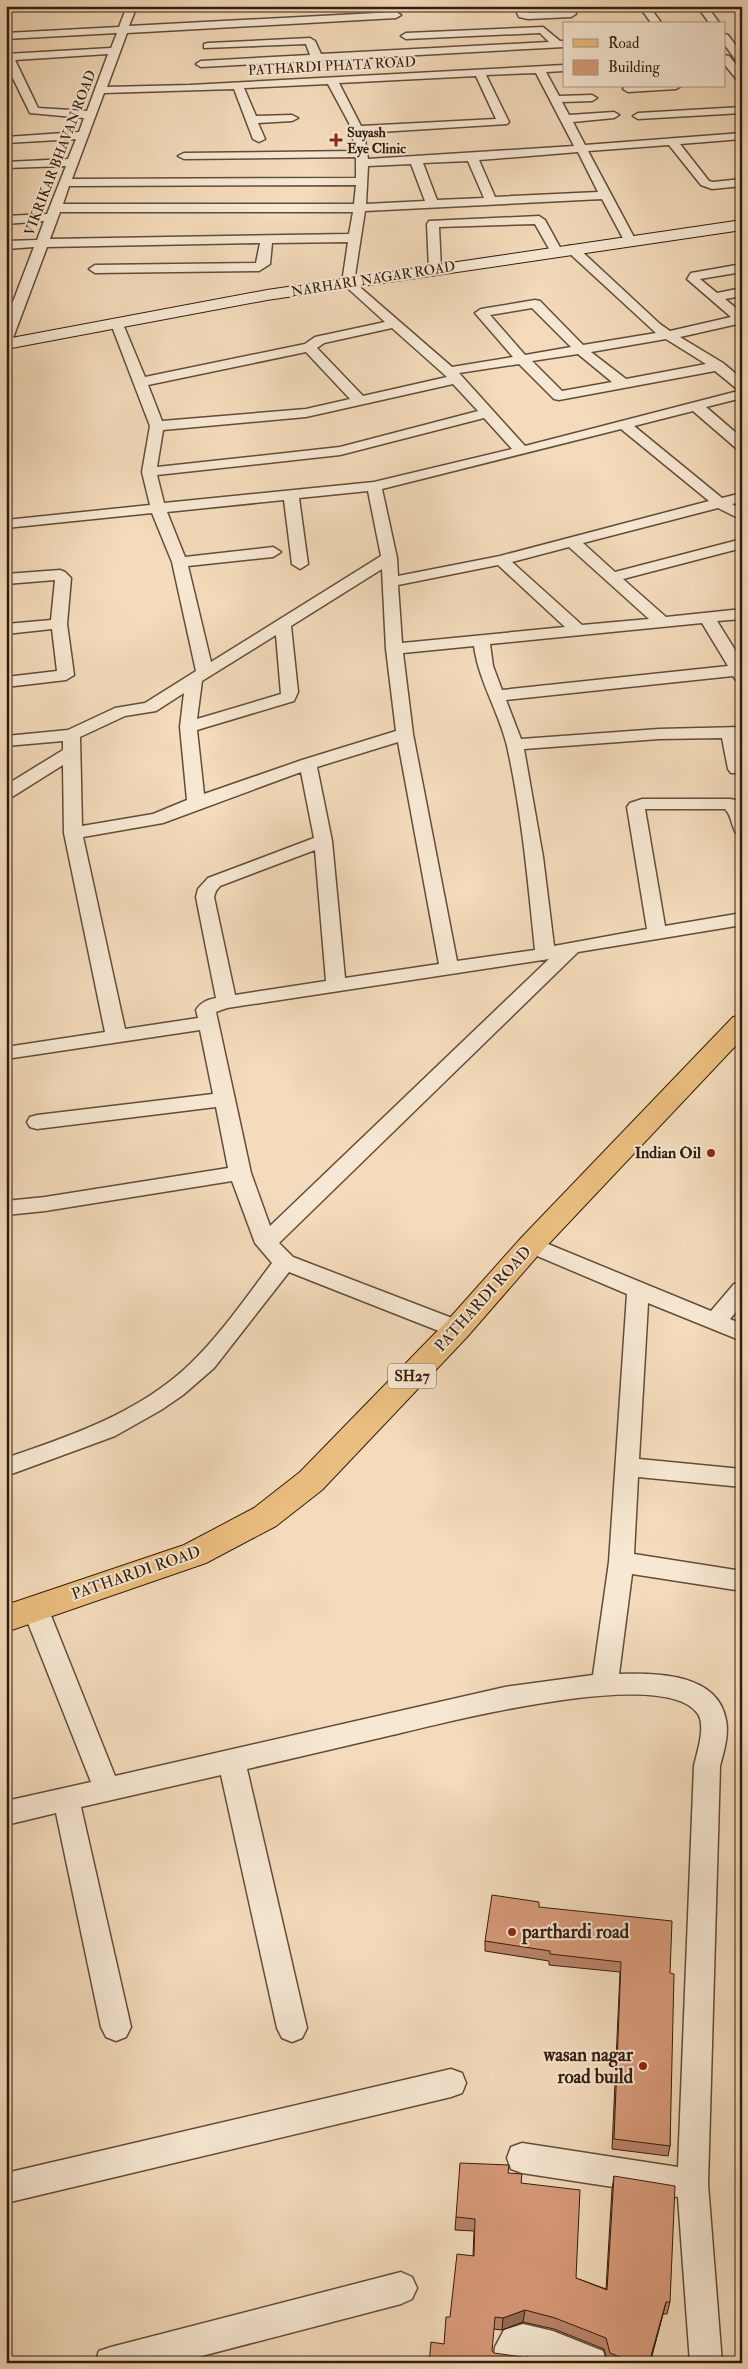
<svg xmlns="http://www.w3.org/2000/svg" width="748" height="2369" viewBox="0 0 748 2369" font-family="'IM FELL Double Pica',serif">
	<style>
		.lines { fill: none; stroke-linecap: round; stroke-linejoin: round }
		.street-casing { stroke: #634c39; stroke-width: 3 }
		.secondary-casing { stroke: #331c0e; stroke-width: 2 }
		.primary-casing { stroke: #331c0e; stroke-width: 2 }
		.street { fill: #f7e8d3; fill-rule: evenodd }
		.secondary { fill: #f7e8d3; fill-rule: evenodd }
		.primary { fill: #eabe7e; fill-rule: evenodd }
		.wall { fill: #ba8469; stroke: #331c0e }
		.shaded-wall { fill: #976c55; stroke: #331c0e }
		.building { fill: #d89a7a; stroke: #331c0e }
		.poi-dot { fill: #8f2418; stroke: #f7e8d3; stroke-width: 2 }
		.labels { text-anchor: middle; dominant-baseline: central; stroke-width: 4; stroke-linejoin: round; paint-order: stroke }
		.far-street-label { font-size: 14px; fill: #331c0e; stroke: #f7e8d3 }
		.far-poi-label { font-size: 14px; font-weight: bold; fill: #331c0e; stroke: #f7e8d3; text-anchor: start }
		.shield { fill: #f7e8d3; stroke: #6e5949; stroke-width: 1 }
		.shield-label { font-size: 15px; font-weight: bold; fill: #331c0e }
		.poi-label { font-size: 16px; font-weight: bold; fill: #331c0e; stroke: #f7e8d3; text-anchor: end }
		.street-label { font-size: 16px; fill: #331c0e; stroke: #f7e8d3 }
		.near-poi-label { font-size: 19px; font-weight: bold; fill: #331c0e; stroke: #f7e8d3; text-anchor: start }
	</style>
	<rect width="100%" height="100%" fill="#f3dbbb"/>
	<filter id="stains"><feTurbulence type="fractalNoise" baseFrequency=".004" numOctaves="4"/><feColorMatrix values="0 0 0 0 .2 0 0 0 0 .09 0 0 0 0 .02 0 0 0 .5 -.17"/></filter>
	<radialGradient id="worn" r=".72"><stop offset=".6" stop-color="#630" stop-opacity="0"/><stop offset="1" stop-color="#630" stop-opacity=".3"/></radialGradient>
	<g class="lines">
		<defs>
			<g id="street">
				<path d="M127,6H137L129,26L396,12L401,15L396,18L127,33L107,87L190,85L564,65V71L546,72L559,96L592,95L597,98L592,101L562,102L569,115L614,112L619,115L614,118L573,122L585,145L742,133V139L680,144L709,181L713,182L742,179V186L712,189L701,185L669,145L588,151L636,241L634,244H626L602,199L365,211L354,282L452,367L513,357L475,313L481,309L535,300L540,301L583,345L656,333L568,252L566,249L568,246H576L660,324L670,331L731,317L687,279L691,273L742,264V272L700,279L717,293L742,288V296L725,299L742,313V323L680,337L723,363L742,379V398L706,407L742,438V450L737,449L693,411L634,426L722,498L742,493V502L732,504L742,510V520L718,508L583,543L615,572L742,539V548L623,579L666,617L742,609V619L717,621L742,661V682L736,680L733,676L506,700L521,739L659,729L742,727V737H739L742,751V773H731L728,769L722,738L659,739L524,749L543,857L554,946L647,929L627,807L630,803L642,799H730L736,800L742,806V834L736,833C731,825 732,816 725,809H645L665,926L742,913V925L578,952L279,1243L293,1257L465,1323L468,1329L465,1335L457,1337L449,1335L289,1272L214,1368L183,1395L161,1410L115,1436L6,1476V1458C71,1436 141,1412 191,1363C221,1334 247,1296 272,1263L255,1243L232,1181L45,1211L6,1215V1201L45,1197L228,1168L216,1107L37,1129L30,1127L27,1122L30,1117L37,1115L213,1094L200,1030L6,1059V1047L105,1032L64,833L63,765L12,797L6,798V785L63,750V741L6,746V736L68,730L115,708L145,703L196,671L172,562L152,513L6,528V520L150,505L142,472L150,426L111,324L112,321H122L123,324L145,377L305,344L315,337L385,322L342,283L348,242L272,243L270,264L259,271L95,273L89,269L95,265L256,263L260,243L47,247L13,338L6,342V320L34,247L6,249V241L37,240L44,221L6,224V216L47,214L66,166L6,168V162L68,159L76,139L6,143V137L79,132L84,118L30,113L6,64V54L111,48L117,33L6,39V33L119,27ZM108,54L87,111L38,108L15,60ZM536,73L574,146L368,159L364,133L507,124L509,122L486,75ZM476,76L496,119L361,126L339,83ZM328,84L349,123L356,151L184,153L178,156L184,159L356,157V178L72,179L104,93L234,89L253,139L259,142L265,139L258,123L292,121L298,118L292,115L256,116L244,88ZM578,152L598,192L495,197L479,160ZM468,161L484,198L437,200L423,163ZM411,164L425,201L366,204L368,166ZM356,185L354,204H63L69,186ZM60,212H353L349,234L50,239ZM532,308L571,347L525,355L490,315ZM392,328L447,377L363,396L317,348L324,343ZM666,339L706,364L626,379L591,352ZM306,352L350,399L306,409L162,421L148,385ZM578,354L612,382L562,391L532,361ZM519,364L554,399L559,400L715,371L737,389L742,390L525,446L459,373ZM453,384L478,411L340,447L157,467L163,430L306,417ZM484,418L512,449L374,482L164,503L157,475L340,455ZM621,429L709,501L500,556L398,576L397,558L382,489ZM368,491L381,556L211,662L188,566L273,557L281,552L273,547L185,557L167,512L284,500L292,564L300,569L308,564L299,498ZM569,547L649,619L582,625L512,562ZM498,565L565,627L402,643L398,585ZM382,569L386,649L396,731L302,760L204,794L197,730L294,701L298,692L291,626ZM702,623L728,666L502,690L493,666L490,644ZM276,635L281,694L197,719L202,681ZM474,646C479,682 499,712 507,746C522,813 528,882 535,950L457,961L413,734L403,653ZM184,693L180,727L187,800L153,814L82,826L80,737L125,716L156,711ZM398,742L439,964L345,978L332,841L317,767ZM301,772L314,838L208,878L198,889L196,897L216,998C207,1000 201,1002 196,1010L198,1018L125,1029L83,837L163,823ZM315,850L326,981L235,995L214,897L216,891L220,886ZM549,959L270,1226L251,1173L216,1012L227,1008Z"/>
				<polygon points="514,6 524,6 528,13 565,11 562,6 572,6 576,14 571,17 528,19 519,17"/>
				<polygon points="639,6 649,6 662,24 652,24"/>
				<polygon points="697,6 707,6 720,24 710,24"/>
				<polygon points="543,27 560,41 564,41 564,47 201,67 196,64 201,61 310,55 306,44 204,48 204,44 208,43 310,38 315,41 321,54 549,42 540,33 406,39 401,36 406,33"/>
				<polygon points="724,34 728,35 742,54 742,59 735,59 724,44"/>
				<polygon points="724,55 729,56 742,72 742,82 738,81 724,64"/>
				<polygon points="626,86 681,86 676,89 628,92 623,89"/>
				<polygon points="742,107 742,113 638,119 633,116 638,113"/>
				<polygon points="539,216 545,220 562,251 560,254 552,254 535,224 439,227 441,269 435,273 429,269 427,224 429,221"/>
				<polygon points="60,570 65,572 71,578 67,624 74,675 66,680 6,687 6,677 57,671 52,629 6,634 6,624 51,620 55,580 6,584 6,574"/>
				<path d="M531,1237L711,1311L734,1284L742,1282V1305L730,1319L742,1324V1341L648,1303L639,1459L742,1469V1487L638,1477L634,1554L742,1571V1591L632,1574L619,1674C656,1673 718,1673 726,1720C729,1735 724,1751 720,1766L708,2184L722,2363H690L678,2197L522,2173L511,2169L507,2158L511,2147L522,2143L678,2167L694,1766C697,1752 706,1727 698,1714C665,1664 440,1724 388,1736C341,1747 294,1758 247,1769L307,2028L302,2038L292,2042L282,2038L277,2028L221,1775L81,1807L131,2027L126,2037L116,2041L106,2037L101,2027L56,1813L6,1825V1801L91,1782L22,1608L26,1601L35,1598L44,1601L48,1608L115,1776L505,1687L593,1675L609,1562L627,1294L523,1250L520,1245L523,1240Z"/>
				<polygon points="451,2069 462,2073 466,2083 462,2093 451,2097 6,2203 6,2173"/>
				<polygon points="401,2272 412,2277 417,2288 412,2299 401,2304 175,2363 95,2363 99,2351 111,2347"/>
				<polygon points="523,2324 553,2331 603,2351 607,2363 553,2363 526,2356 525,2363 493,2363 495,2347 504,2330"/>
			</g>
			<polygon id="secondary" points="742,220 742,230 267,300 6,349 6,339 267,290"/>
			<polygon id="primary" points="742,1015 742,1039 541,1252 467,1337 322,1490 276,1526 206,1563 6,1632 6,1605 184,1545 254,1508 300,1472 447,1321 521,1238 733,1017"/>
		</defs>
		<!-- street casing -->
		<use href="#street" class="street-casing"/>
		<!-- secondary casing -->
		<use href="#secondary" class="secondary-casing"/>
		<!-- primary casing -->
		<use href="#primary" class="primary-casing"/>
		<!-- street -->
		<use href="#street" class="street"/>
		<!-- secondary -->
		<use href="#secondary" class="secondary"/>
		<!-- primary -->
		<use href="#primary" class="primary"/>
	</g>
	<!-- wall -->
	<g class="wall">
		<polygon points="539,1907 670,1973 670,2146 668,2156 612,2149 620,1972 549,1965 549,1961 485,1951 485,1941"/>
		<polygon points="508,2173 521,2183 576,2278 606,2289 612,2189 614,2176 670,2302 667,2314 663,2314 650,2363 608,2363 604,2349 554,2329 523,2322 502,2330 494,2329 429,2363 444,2344 473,2256 474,2231 455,2230 456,2217"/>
	</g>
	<!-- shaded-wall -->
	<g class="shaded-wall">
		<polygon points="666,2302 663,2314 650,2363 649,2363"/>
		<polygon points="525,2310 523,2322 502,2330 503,2318"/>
	</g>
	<!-- building -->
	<g class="building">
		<polygon points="492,1895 539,1902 539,1907 672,1921 670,1973 674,1974 670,2146 614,2139 621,1962 550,1954 550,1951 485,1941"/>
		<polygon points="460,2163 509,2165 508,2173 522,2174 521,2183 580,2190 576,2278 607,2290 614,2176 675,2186 670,2302 666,2302 649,2363 636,2363 610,2353 606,2338 555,2318 525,2310 503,2318 495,2317 492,2351 494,2353 565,2363 429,2363 431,2342 444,2344 446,2317 450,2317 457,2254 474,2256 475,2219 456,2217"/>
	</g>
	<!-- markers -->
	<g class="poi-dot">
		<path d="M333.5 132.5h5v5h5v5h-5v5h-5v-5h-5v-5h5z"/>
		<circle cx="711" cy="1153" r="5"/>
		<circle cx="512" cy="1932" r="5"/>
		<circle cx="643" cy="2066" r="5"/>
	</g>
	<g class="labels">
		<!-- far-street labels -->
		<g class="far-street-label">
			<text transform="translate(332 66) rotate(-3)">PATHARDI PHATA ROAD</text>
			<text transform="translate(60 153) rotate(-69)">VIKRIKAR BHAVAN ROAD</text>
			<text transform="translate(373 279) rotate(-9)">NARHARI NAGAR ROAD</text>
		</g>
		<!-- far-poi labels -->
		<g class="far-poi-label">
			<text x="347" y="132">Suyash<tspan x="347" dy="16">Eye Clinic</tspan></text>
		</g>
		<!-- shield labels -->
		<rect class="shield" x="388" y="1363.5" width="48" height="25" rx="4"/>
		<g class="shield-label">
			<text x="412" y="1376">SH27</text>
		</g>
		<!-- poi labels -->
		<g class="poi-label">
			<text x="701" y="1153">Indian Oil</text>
		</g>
		<!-- street labels -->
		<g class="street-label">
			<text transform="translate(483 1299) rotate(-48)">PATHARDI ROAD</text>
			<text transform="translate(136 1573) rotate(-19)">PATHARDI ROAD</text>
		</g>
		<!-- near-poi labels -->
		<g class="near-poi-label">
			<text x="522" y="1932">parthardi road</text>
			<text x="633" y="2055" text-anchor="end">wasan nagar<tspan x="633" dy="22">road build</tspan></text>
		</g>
	</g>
	<!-- margin -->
	<rect width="748" height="2369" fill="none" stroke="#f3dbbb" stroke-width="25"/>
	<rect x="8" y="8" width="733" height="2354" fill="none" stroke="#331c0e" stroke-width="2.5"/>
	<rect x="12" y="12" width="723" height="2344" fill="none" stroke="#331c0e"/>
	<!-- legend -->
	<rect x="563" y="22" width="162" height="65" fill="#f7e8d3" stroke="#a99684"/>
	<rect x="573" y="39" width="25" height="8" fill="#eabe7e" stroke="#a99684"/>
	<text x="608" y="48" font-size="15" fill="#331c0e">Road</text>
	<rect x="573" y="60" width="25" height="15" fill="#d89a7a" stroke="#a99684"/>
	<text x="608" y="72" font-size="15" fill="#331c0e">Building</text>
	<rect width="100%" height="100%" filter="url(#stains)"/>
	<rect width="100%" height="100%" fill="url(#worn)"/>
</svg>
